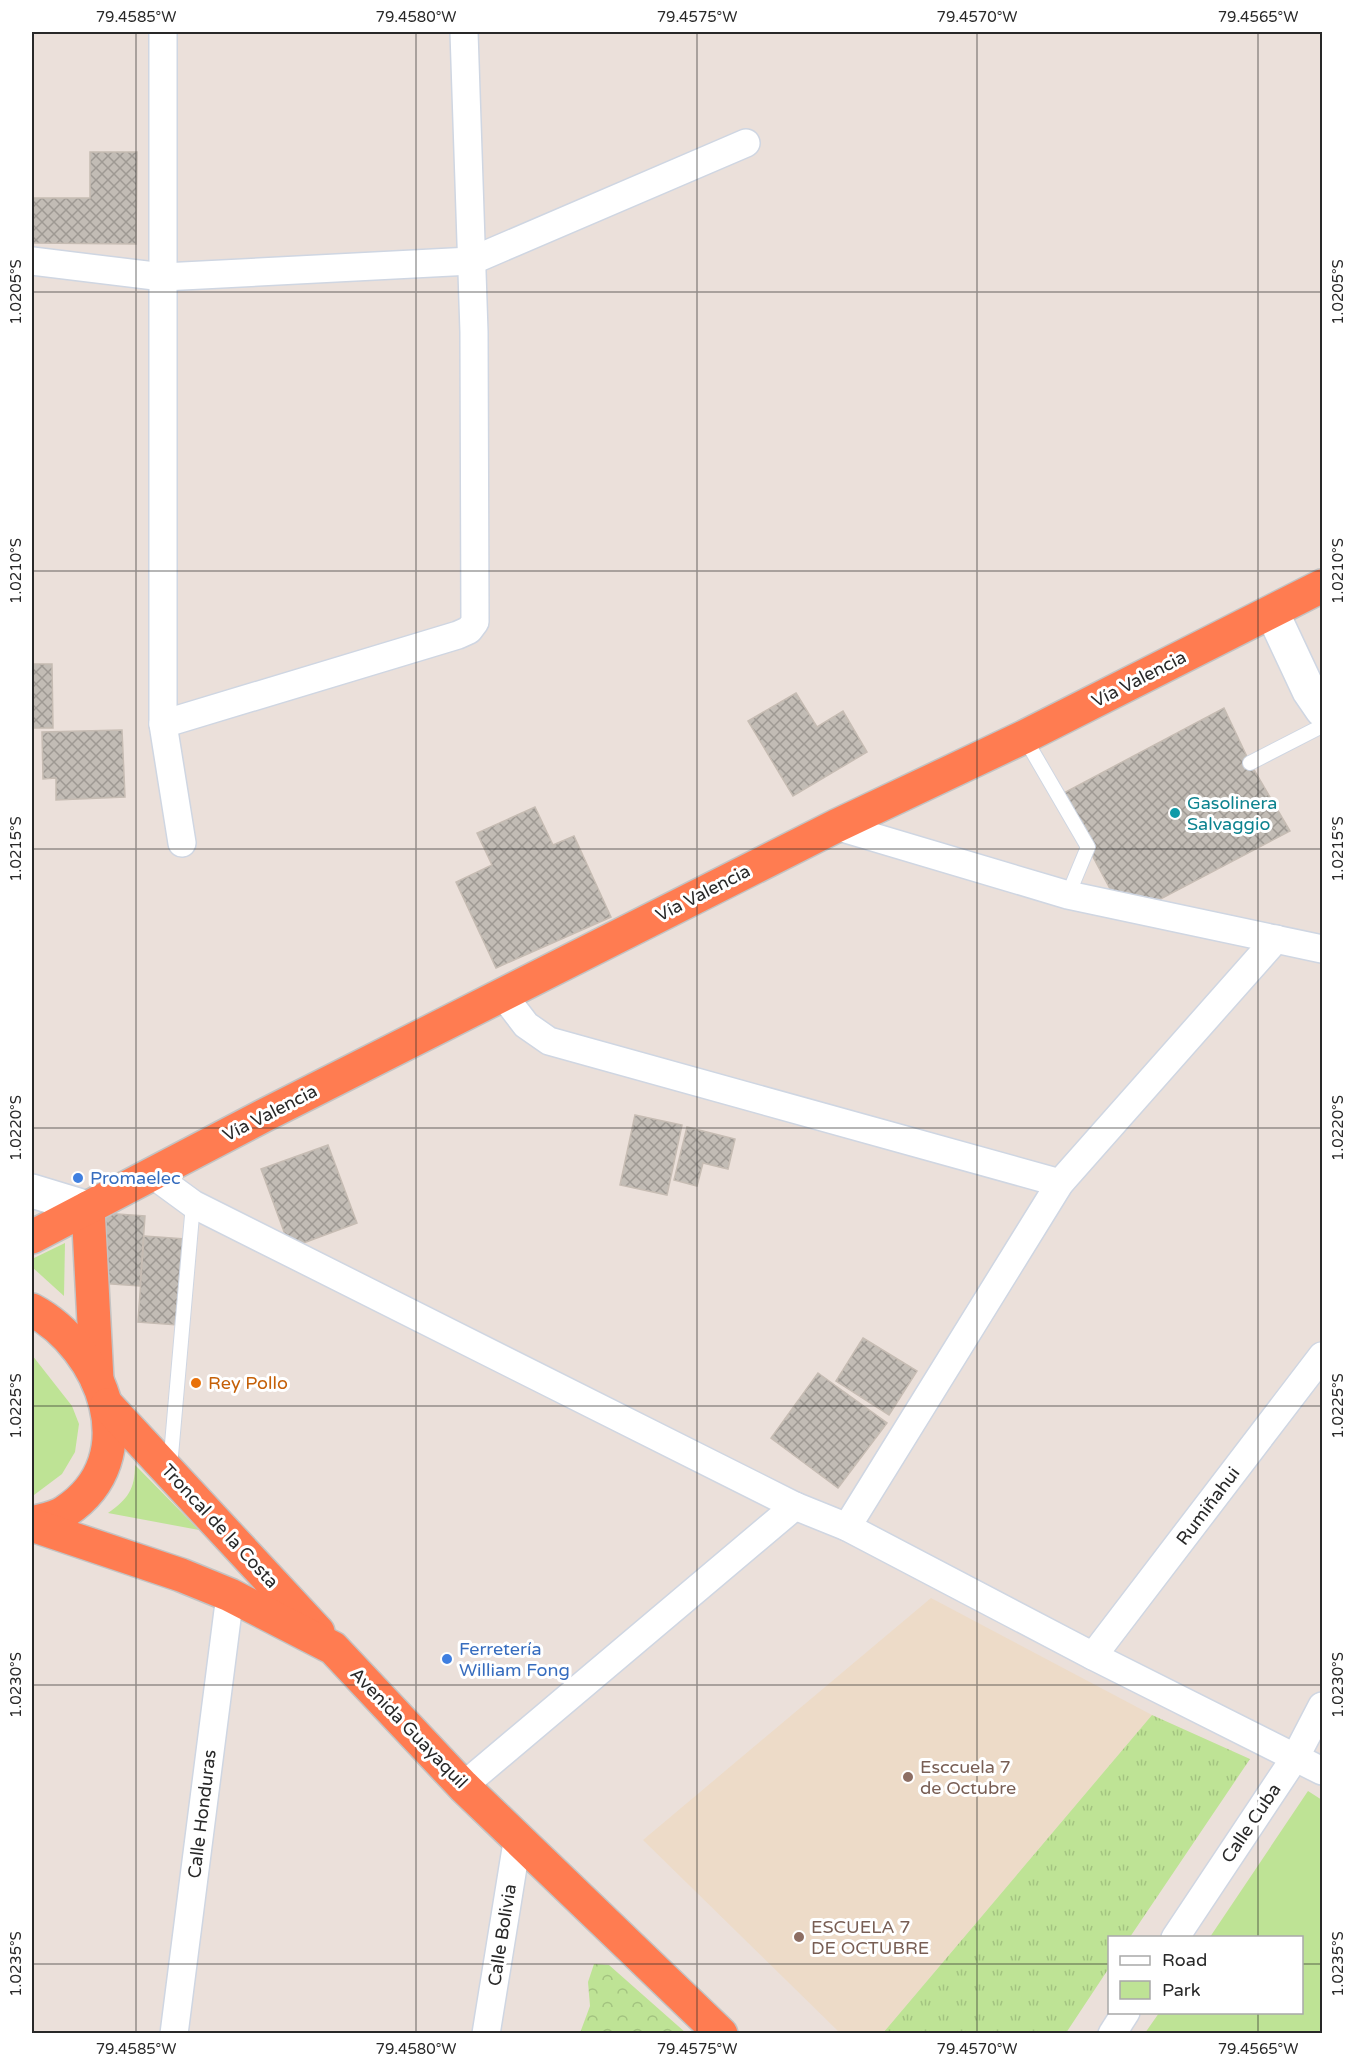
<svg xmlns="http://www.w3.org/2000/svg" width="1354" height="2065" viewBox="0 0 1354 2065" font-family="'Varela Round',sans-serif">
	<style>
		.education { fill: #eddbc8 }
		.grass { fill: url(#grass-tufts) }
		.forest { fill: url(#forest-crowns) }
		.park { fill: #bee395 }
		.building { fill: url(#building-cross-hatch); stroke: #c6bcb3; stroke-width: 1.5 }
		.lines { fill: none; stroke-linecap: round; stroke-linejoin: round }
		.lane-casing { stroke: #cfd6e2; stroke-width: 16 }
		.street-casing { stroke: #cfd6e2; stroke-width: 30 }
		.secondary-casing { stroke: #cfd6e2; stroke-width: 36 }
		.highway-casing { stroke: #c3c3c3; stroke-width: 36 }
		.lane { stroke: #fff; stroke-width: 14 }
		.street { stroke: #fff; stroke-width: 27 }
		.secondary { stroke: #fff; stroke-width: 33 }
		.highway { stroke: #ff7c51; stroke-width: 33 }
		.ticks { fill: none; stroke: #282828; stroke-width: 1.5; stroke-opacity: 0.45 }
		.culture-dot { fill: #0f9aa8; stroke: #fff; stroke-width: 2 }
		.shop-dot { fill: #3f7fe0; stroke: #fff; stroke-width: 2 }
		.food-dot { fill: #e8710a; stroke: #fff; stroke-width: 2 }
		.education-dot { fill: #8d6e63; stroke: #fff; stroke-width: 2 }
		.labels { text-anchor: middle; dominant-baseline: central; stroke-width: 6; stroke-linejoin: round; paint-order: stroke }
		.street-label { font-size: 18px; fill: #282828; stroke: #fff }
		.culture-label { font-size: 18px; fill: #0d838f; stroke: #fff; text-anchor: start }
		.shop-label { font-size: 18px; fill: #366cbe; stroke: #fff; text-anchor: start }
		.food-label { font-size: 18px; fill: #c56008; stroke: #fff; text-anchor: start }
		.education-label { font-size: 18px; fill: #785e54; stroke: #fff; text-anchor: start }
		.neatline { fill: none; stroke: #282828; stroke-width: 2 }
		.ticks-label { font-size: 15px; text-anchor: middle; fill: #282828 }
	</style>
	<defs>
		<pattern id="grass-tufts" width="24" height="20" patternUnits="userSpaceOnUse" patternTransform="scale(1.5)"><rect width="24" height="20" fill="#bee395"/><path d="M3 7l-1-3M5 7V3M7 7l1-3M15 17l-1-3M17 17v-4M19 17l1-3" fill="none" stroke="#a3c380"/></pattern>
		<pattern id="forest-crowns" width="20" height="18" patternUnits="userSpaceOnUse" patternTransform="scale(1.5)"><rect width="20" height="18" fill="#bee395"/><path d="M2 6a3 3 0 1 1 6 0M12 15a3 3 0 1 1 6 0" fill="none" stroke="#a3c380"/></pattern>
		<pattern id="building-cross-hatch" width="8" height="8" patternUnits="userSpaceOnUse" patternTransform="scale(1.5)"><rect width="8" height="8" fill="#c2bcb5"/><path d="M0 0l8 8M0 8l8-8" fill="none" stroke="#9e9993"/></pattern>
	</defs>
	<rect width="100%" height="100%" fill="#ebe0da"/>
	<!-- education -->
	<polygon class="education" points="931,1598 1152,1715 883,2033 840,2033 643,1840"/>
	<!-- grass -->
	<polygon class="grass" points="1152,1715 1250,1759 1130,1937 1110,1938 1109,1968 1066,2033 883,2033"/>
	<!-- forest -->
	<polygon class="forest" points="594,1964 609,1965 686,2033 580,2033 590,2006 588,1982"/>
	<!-- park -->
	<g class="park">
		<polygon points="65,1243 64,1296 32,1267 32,1259"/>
		<polygon points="32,1355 72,1406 79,1424 75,1452 62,1474 34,1495 32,1495"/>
		<path d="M135,1465L199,1530L108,1513C128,1499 135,1489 135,1465Z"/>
		<polygon points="1308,1791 1322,1800 1322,2033 1145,2033 1159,2013 1302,2012 1302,1938 1210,1937"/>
	</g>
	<!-- building -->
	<g class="building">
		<polygon points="90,152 137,152 136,244 32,243 32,198 90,198"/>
		<polygon points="32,664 52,664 53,728 32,728"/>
		<polygon points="796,693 817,727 843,711 867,752 793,796 748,721"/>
		<polygon points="1224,708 1250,763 1290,831 1153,903 1115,898 1060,795"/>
		<polygon points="122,730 125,797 56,800 56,778 43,779 42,732"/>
		<polygon points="535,807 553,845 574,836 611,917 496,968 456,882 492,865 477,833"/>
		<polygon points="635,1115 682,1125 667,1195 620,1185"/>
		<polygon points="687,1127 735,1139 728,1169 703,1163 697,1186 674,1180"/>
		<polygon points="328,1145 357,1223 290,1248 261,1169"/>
		<polygon points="103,1213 145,1216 140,1286 98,1283"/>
		<polygon points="144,1236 185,1239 178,1325 138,1322"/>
		<polygon points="863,1338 917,1371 889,1415 836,1381"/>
		<polygon points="818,1373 887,1423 838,1488 771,1438"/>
	</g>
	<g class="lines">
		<defs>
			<g id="lane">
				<polyline points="1024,737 1088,847 1068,895"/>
				<polyline points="1250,763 1322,726"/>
				<polyline points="170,1467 193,1204"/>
			</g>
			<g id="street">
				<polyline points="163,32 163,724 182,843"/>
				<polyline points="32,261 163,277 471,261 746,143"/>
				<polyline points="163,724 458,635 469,630 475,622 474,332 464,32"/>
				<polyline points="836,826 1068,895 1322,949"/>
				<polyline points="503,995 526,1025 549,1041 1060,1183"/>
				<polyline points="152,1174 193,1204 795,1506 847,1527 1093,1656 1322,1771"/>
				<polyline points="847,1527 1060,1183 1276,939"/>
				<polyline points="1093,1656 1322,1356"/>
				<polyline points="463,1786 795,1506"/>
				<polyline points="1175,1938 1296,1756 1322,1706"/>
				<polyline points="174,2034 230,1595"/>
				<polyline points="486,2034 518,1836"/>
				<polyline points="1112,2034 1126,2012"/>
			</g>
			<g id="secondary">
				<polyline points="1272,612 1309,691 1322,710"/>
				<polyline points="32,1191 88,1208"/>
			</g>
			<g id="highway">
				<polyline points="88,1208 97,1380"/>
				<polyline points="32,1237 263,1116 836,826 1024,737 1322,586"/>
				<path d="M32,1310C103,1348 146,1458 66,1511C57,1518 42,1520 32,1523"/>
				<polyline points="107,1405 318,1632"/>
				<polyline points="32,1525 181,1575 230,1595 333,1648 463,1786 721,2034"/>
			</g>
		</defs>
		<!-- lane casing -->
		<use href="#lane" class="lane-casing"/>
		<!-- street casing -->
		<use href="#street" class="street-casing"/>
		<!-- secondary casing -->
		<use href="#secondary" class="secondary-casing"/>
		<!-- highway casing -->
		<use href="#highway" class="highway-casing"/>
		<!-- lane -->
		<use href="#lane" class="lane"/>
		<!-- street -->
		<use href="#street" class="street"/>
		<!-- secondary -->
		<use href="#secondary" class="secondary"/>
		<!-- highway -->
		<use href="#highway" class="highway"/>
	</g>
	<!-- ticks -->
	<path class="ticks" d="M136,32V2034M416,32V2034M697,32V2034M977,32V2034M1258,32V1938M32,292H1322M32,571H1322M32,849H1322M32,1128H1322M32,1406H1322M32,1685H1322M32,1964H1110M1302,1964H1322M1258,2012V2034"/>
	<!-- markers -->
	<circle class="culture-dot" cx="1175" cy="813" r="6"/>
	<g class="shop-dot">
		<circle cx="78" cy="1178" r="6"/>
		<circle cx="447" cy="1659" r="6"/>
	</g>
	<circle class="food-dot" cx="196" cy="1383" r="6"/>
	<g class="education-dot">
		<circle cx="908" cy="1777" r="6"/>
		<circle cx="799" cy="1937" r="6"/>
	</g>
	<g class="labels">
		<!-- street labels -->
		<g class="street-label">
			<text transform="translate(1139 679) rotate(-27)">Vía Valencia</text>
			<text transform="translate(703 893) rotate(-27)">Vía Valencia</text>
			<text transform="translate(270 1113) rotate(-27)">Vía Valencia</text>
			<text transform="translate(1208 1506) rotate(-53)">Rumiñahui</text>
			<text transform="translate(220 1526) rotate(47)">Troncal de la Costa</text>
			<text transform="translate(409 1728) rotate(46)">Avenida Guayaquil</text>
			<text transform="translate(202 1814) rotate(-83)">Calle Honduras</text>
			<text transform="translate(1251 1823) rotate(-56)">Calle Cuba</text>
			<text transform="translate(502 1935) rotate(-81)">Calle Bolivia</text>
		</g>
		<!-- culture labels -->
		<g class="culture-label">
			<text x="1187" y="803">Gasolinera<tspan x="1187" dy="21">Salvaggio</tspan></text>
		</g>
		<!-- shop labels -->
		<g class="shop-label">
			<text x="90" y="1178">Promaelec</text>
			<text x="459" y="1649">Ferretería<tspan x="459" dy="21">William Fong</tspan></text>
		</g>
		<!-- food labels -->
		<g class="food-label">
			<text x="208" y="1383">Rey Pollo</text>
		</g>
		<!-- education labels -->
		<g class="education-label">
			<text x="920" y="1767">Esccuela 7<tspan x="920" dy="21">de Octubre</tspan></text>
			<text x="811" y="1927">ESCUELA 7<tspan x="811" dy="21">DE OCTUBRE</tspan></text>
		</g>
	</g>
	<!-- border -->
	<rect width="1354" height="2065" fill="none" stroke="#ffffff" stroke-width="66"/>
	<!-- legend -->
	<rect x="1108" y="1936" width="195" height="78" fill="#ffffff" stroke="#a9a9a9" stroke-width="1.5"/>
	<rect x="1120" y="1956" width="30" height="9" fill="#ffffff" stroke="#a9a9a9" stroke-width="1.5"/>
	<text x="1162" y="1966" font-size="18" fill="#282828">Road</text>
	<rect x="1120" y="1981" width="30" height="18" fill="#bee395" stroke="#a9a9a9" stroke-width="1.5"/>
	<text x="1162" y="1996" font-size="18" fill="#282828">Park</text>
	<rect x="33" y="33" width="1288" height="1999" class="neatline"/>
	<g class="ticks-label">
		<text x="136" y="22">79.4585°W</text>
		<text x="416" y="22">79.4580°W</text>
		<text x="697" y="22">79.4575°W</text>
		<text x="977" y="22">79.4570°W</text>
		<text x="1258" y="22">79.4565°W</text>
		<text transform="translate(16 292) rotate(-90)" y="5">1.0205°S</text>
		<text transform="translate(1338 292) rotate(-90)" y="5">1.0205°S</text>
		<text transform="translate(16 571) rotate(-90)" y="5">1.0210°S</text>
		<text transform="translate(1338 571) rotate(-90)" y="5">1.0210°S</text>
		<text transform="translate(16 849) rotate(-90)" y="5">1.0215°S</text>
		<text transform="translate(1338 849) rotate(-90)" y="5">1.0215°S</text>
		<text transform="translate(16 1128) rotate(-90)" y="5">1.0220°S</text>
		<text transform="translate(1338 1128) rotate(-90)" y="5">1.0220°S</text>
		<text transform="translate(16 1406) rotate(-90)" y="5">1.0225°S</text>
		<text transform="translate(1338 1406) rotate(-90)" y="5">1.0225°S</text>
		<text transform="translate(16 1685) rotate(-90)" y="5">1.0230°S</text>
		<text transform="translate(1338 1685) rotate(-90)" y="5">1.0230°S</text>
		<text transform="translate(16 1964) rotate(-90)" y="5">1.0235°S</text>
		<text transform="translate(1338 1964) rotate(-90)" y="5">1.0235°S</text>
		<text x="136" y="2054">79.4585°W</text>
		<text x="416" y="2054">79.4580°W</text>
		<text x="697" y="2054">79.4575°W</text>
		<text x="977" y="2054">79.4570°W</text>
		<text x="1258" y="2054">79.4565°W</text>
	</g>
</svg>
